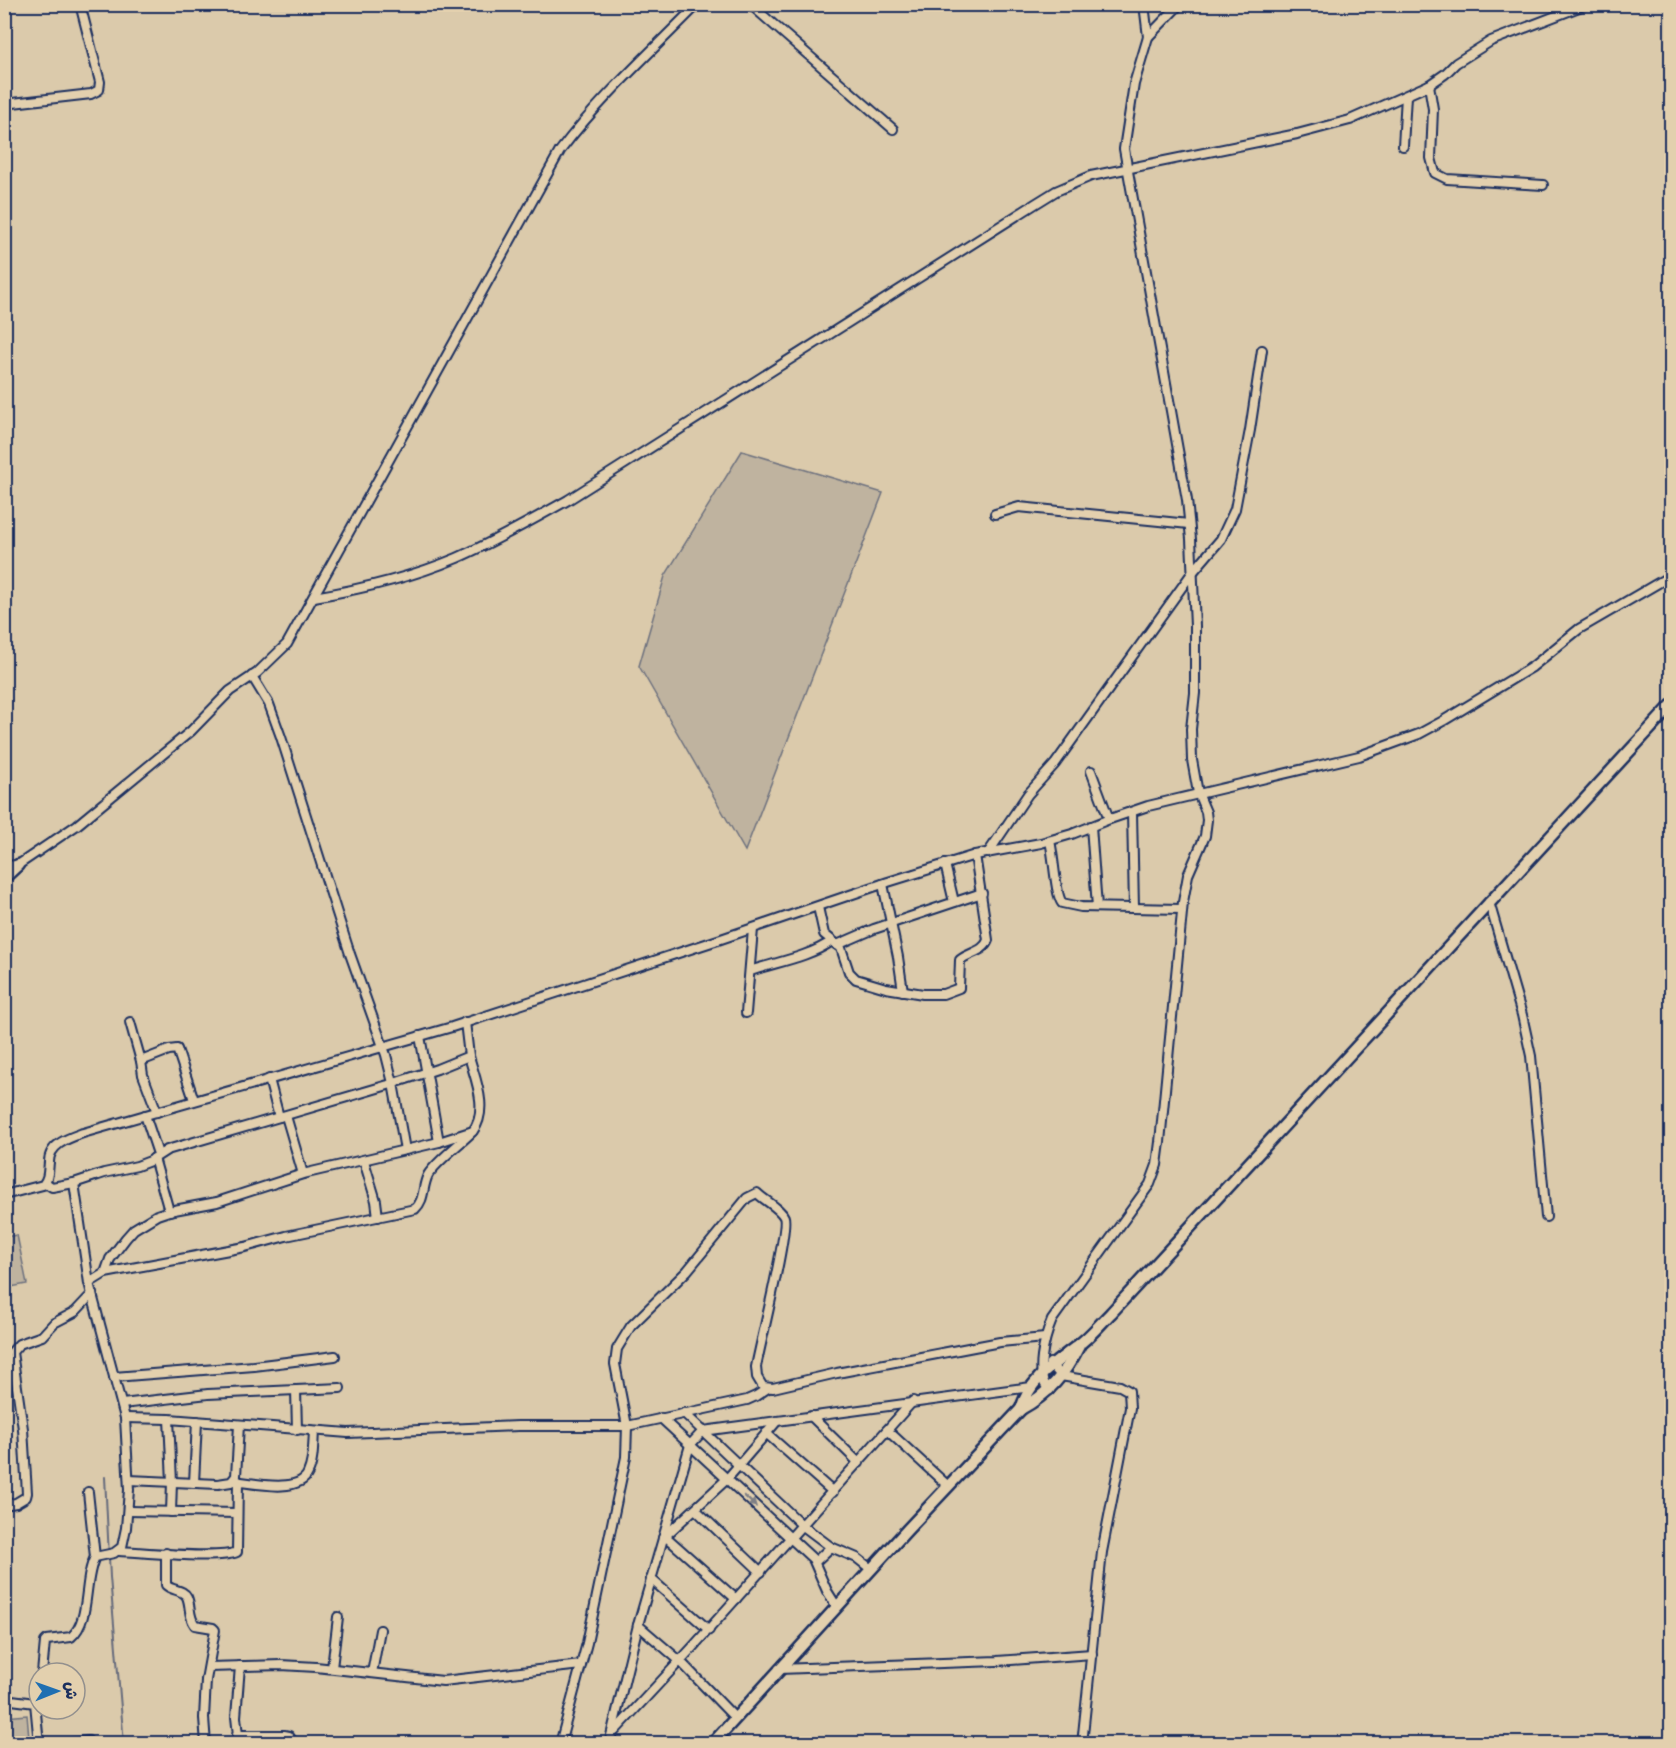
<svg xmlns="http://www.w3.org/2000/svg" width="1676" height="1748" viewBox="0 0 1676 1748" font-family="Sriracha,'Playpen Sans Arabic',sans-serif">
	<style>
		.green { fill: #bfb39f; stroke: #6d717e; stroke-width: 1.5 }
		.lines { fill: none; stroke-linecap: round; stroke-linejoin: round }
		.stream { stroke: #656a7c; stroke-width: 2 }
		.street-casing { stroke: #1b2f5e; stroke-width: 12 }
		.secondary-casing { stroke: #1b2f5e; stroke-width: 15 }
		.street { stroke: #e3d0ae; stroke-width: 8 }
		.secondary { stroke: #e3d0ae; stroke-width: 10 }
		.oneway { fill: #7f8086 }
	</style>
	<rect width="100%" height="100%" fill="#dbcaab"/>
	<filter id="ink" filterUnits="userSpaceOnUse"><feTurbulence type="fractalNoise" baseFrequency=".0167" numOctaves="2"/><feDisplacementMap in="SourceGraphic" scale="12" xChannelSelector="R" yChannelSelector="G"/><feConvolveMatrix kernelMatrix="1 2 1 2 8 2 1 2 1" color-interpolation-filters="sRGB"/></filter>
	<g filter="url(#ink)">
		<!-- green -->
		<g class="green">
			<polygon points="742,451 883,493 745,851 639,666 665,576"/>
			<polygon points="17,1235 27,1284 5,1288 5,1237"/>
			<polygon points="27,1715 29,1738 5,1740 5,1717"/>
		</g>
		<g class="lines">
			<!-- stream -->
			<polyline class="stream" points="105,1477 110,1577 124,1744"/>
			<defs>
				<g id="street">
					<polyline points="750,4 893,129"/>
					<polyline points="1148,37 1180,4"/>
					<polyline points="1429,85 1433,109 1431,158 1435,173 1447,179 1543,185"/>
					<polyline points="4,104 91,94 99,90 100,82 80,4"/>
					<polyline points="1403,146 1406,96"/>
					<polyline points="995,514 1019,507 1189,524"/>
					<path d="M314,597C363,589 412,577 457,558C496,541 532,520 568,500L1035,204L1056,191L1091,176L1297,134L1350,120L1429,85L1445,74L1456,63L1491,41L1587,4"/>
					<polyline points="252,676 269,704 281,737 350,954 386,1055 393,1083 405,1150"/>
					<polyline points="1091,771 1109,819"/>
					<polyline points="1132,812 1134,908"/>
					<polyline points="1091,826 1097,907"/>
					<path d="M1050,841C1054,856 1055,894 1062,903L1081,907L1182,909"/>
					<polyline points="988,853 1028,794 1055,764 1192,573 1221,539 1235,509 1250,430 1262,350"/>
					<polyline points="945,864 954,902"/>
					<path d="M4,866L18,865L77,825L191,731L230,691L257,673L287,644L560,151C600,98 651,52 698,4"/>
					<polyline points="883,884 898,957 903,991"/>
					<polyline points="1489,902 1522,1015 1531,1056 1546,1217"/>
					<path d="M818,907L824,934L841,948L849,972L856,979L886,988L923,994H943L959,988L960,960C970,952 984,952 988,940L975,855"/>
					<polyline points="837,945 874,929 982,893"/>
					<path d="M750,971C777,962 809,957 832,941"/>
					<polyline points="746,1013 753,929"/>
					<polyline points="130,1022 141,1061 143,1075 157,1112"/>
					<polyline points="420,1036 439,1142"/>
					<polyline points="141,1061 169,1050 177,1049 194,1100"/>
					<polyline points="269,1079 279,1117"/>
					<polyline points="145,1115 158,1154"/>
					<polyline points="286,1116 303,1174"/>
					<polyline points="154,1158 169,1211"/>
					<polyline points="364,1161 376,1201 378,1217"/>
					<polyline points="46,1183 52,1187 74,1183 104,1173 137,1166 150,1161 167,1150 388,1085 437,1069 469,1056 465,1022"/>
					<path d="M4,1195L43,1185C49,1178 48,1171 49,1162C49,1144 69,1138 83,1133L452,1027L718,940L888,882L975,855L1041,843L1072,834L1107,820L1148,806L1359,756L1419,734L1443,721L1532,667L1579,629L1672,575"/>
					<path d="M105,1273L110,1259L126,1238L134,1229L157,1215L169,1211L217,1202L303,1174L439,1142L473,1131C489,1109 475,1079 469,1056"/>
					<path d="M89,1283L105,1273L245,1247L286,1236L415,1209C425,1200 422,1187 428,1175C436,1162 460,1144 472,1132"/>
					<polyline points="1050,1363 1061,1376 1120,1386 1129,1391 1130,1408 1102,1552 1082,1744"/>
					<polyline points="114,1377 254,1366 335,1356"/>
					<polyline points="296,1390 297,1430"/>
					<path d="M1050,1390C1033,1378 1045,1337 1052,1320L1150,1184L1157,1165L1160,1142L1183,902L1188,875L1205,836L1207,820L1206,812L1198,793L1192,760L1191,729L1195,693V626L1191,539L1187,500L1124,149L1134,84L1148,37L1144,4"/>
					<polyline points="122,1404 208,1394 340,1388"/>
					<polyline points="684,1413 803,1526 831,1547 857,1558 871,1569"/>
					<polyline points="811,1416 859,1463"/>
					<polyline points="125,1418 169,1419 348,1433 518,1426 627,1426 747,1400 756,1396 768,1388"/>
					<polyline points="661,1418 813,1559 827,1591 837,1607"/>
					<polyline points="169,1419 172,1482 171,1512"/>
					<polyline points="887,1430 948,1486"/>
					<polyline points="766,1433 833,1492"/>
					<polyline points="129,1480 218,1484 231,1482 236,1476 239,1425"/>
					<path d="M234,1481C253,1483 299,1494 308,1473C314,1461 313,1444 314,1431"/>
					<polyline points="194,1483 197,1421"/>
					<polyline points="88,1492 95,1557"/>
					<polyline points="4,1505 16,1503 26,1497 27,1493 23,1429 12,1352 19,1344 42,1336 54,1323 75,1312 92,1294"/>
					<polyline points="695,1509 761,1572"/>
					<polyline points="128,1511 237,1513"/>
					<polyline points="665,1536 736,1599"/>
					<polyline points="663,1538 727,1479 777,1421"/>
					<path d="M119,1551C142,1552 218,1560 237,1552L238,1481"/>
					<path d="M166,1553V1585C172,1591 183,1589 187,1597C191,1606 188,1616 195,1625L213,1628L215,1630L206,1680L204,1718L206,1744"/>
					<polyline points="815,1562 831,1547"/>
					<polyline points="651,1579 709,1630"/>
					<polyline points="638,1625 680,1661 735,1718"/>
					<polyline points="209,1667 281,1665 316,1667 443,1681 581,1665"/>
					<polyline points="332,1668 338,1617"/>
					<polyline points="779,1669 997,1661 1092,1654"/>
					<path d="M42,1673L45,1642L47,1640L71,1637C91,1621 83,1580 95,1557L114,1553L122,1547L126,1528L129,1490L125,1418L89,1283L74,1183"/>
					<polyline points="372,1673 380,1630"/>
					<polyline points="4,1699 35,1703 39,1744"/>
					<polyline points="612,1734 691,1649 913,1401"/>
					<polyline points="237,1735 284,1735 289,1736 294,1744"/>
					<polyline points="61,1744 88,1741"/>
					<polyline points="239,1744 236,1717 240,1666"/>
					<path d="M560,1744L587,1643L626,1457L627,1426L615,1364L617,1349L631,1326L687,1271L747,1198L757,1193C765,1201 780,1208 784,1217C789,1228 760,1345 756,1367L757,1377L763,1387L773,1388L837,1373L1000,1342L1045,1338"/>
					<polyline points="609,1744 638,1625 690,1445 703,1431 1031,1387"/>
				</g>
				<g id="secondary">
					<polyline points="4,878 18,865"/>
					<path d="M1021,1409C1030,1379 1053,1365 1077,1346C1090,1337 1100,1324 1111,1313L1672,705"/>
					<path d="M712,1744L907,1530L1021,1409C1049,1394 1065,1374 1079,1346"/>
				</g>
			</defs>
			<!-- street casing -->
			<use href="#street" class="street-casing"/>
			<!-- secondary casing -->
			<use href="#secondary" class="secondary-casing"/>
			<!-- street -->
			<use href="#street" class="street"/>
			<!-- secondary -->
			<use href="#secondary" class="secondary"/>
		</g>
		<!-- one-way arrows -->
		<defs><path id="oneway-solid" d="M-6-.8H1V-3.2L6.5 0L1 3.2V.8H-6Z" transform="scale(1.5)"/></defs>
		<use class="oneway" href="#oneway-solid" transform="translate(750 1501) rotate(43)"/>
	</g>
	<!-- margin -->
	<rect width="1676" height="1748" fill="none" stroke="#e3d0ae" stroke-width="24"/>
	<rect x="12" y="12" width="1652" height="1724" fill="none" stroke="#1b2f5e" stroke-width="2" filter="url(#ink)"/>
	<!-- north arrow -->
	<g transform="translate(57 1691) rotate(89)"><circle r="28" fill="#e3d0ae" stroke="#93908e" stroke-width="1.5"/>
	<path d="M0-4.5L10 22L0 15L-10 22Z" fill="#1f6fb2"/>
	<text y="-9" font-size="16" font-weight="bold" text-anchor="middle" fill="#1b2f5e">ش</text>
	</g>
</svg>
